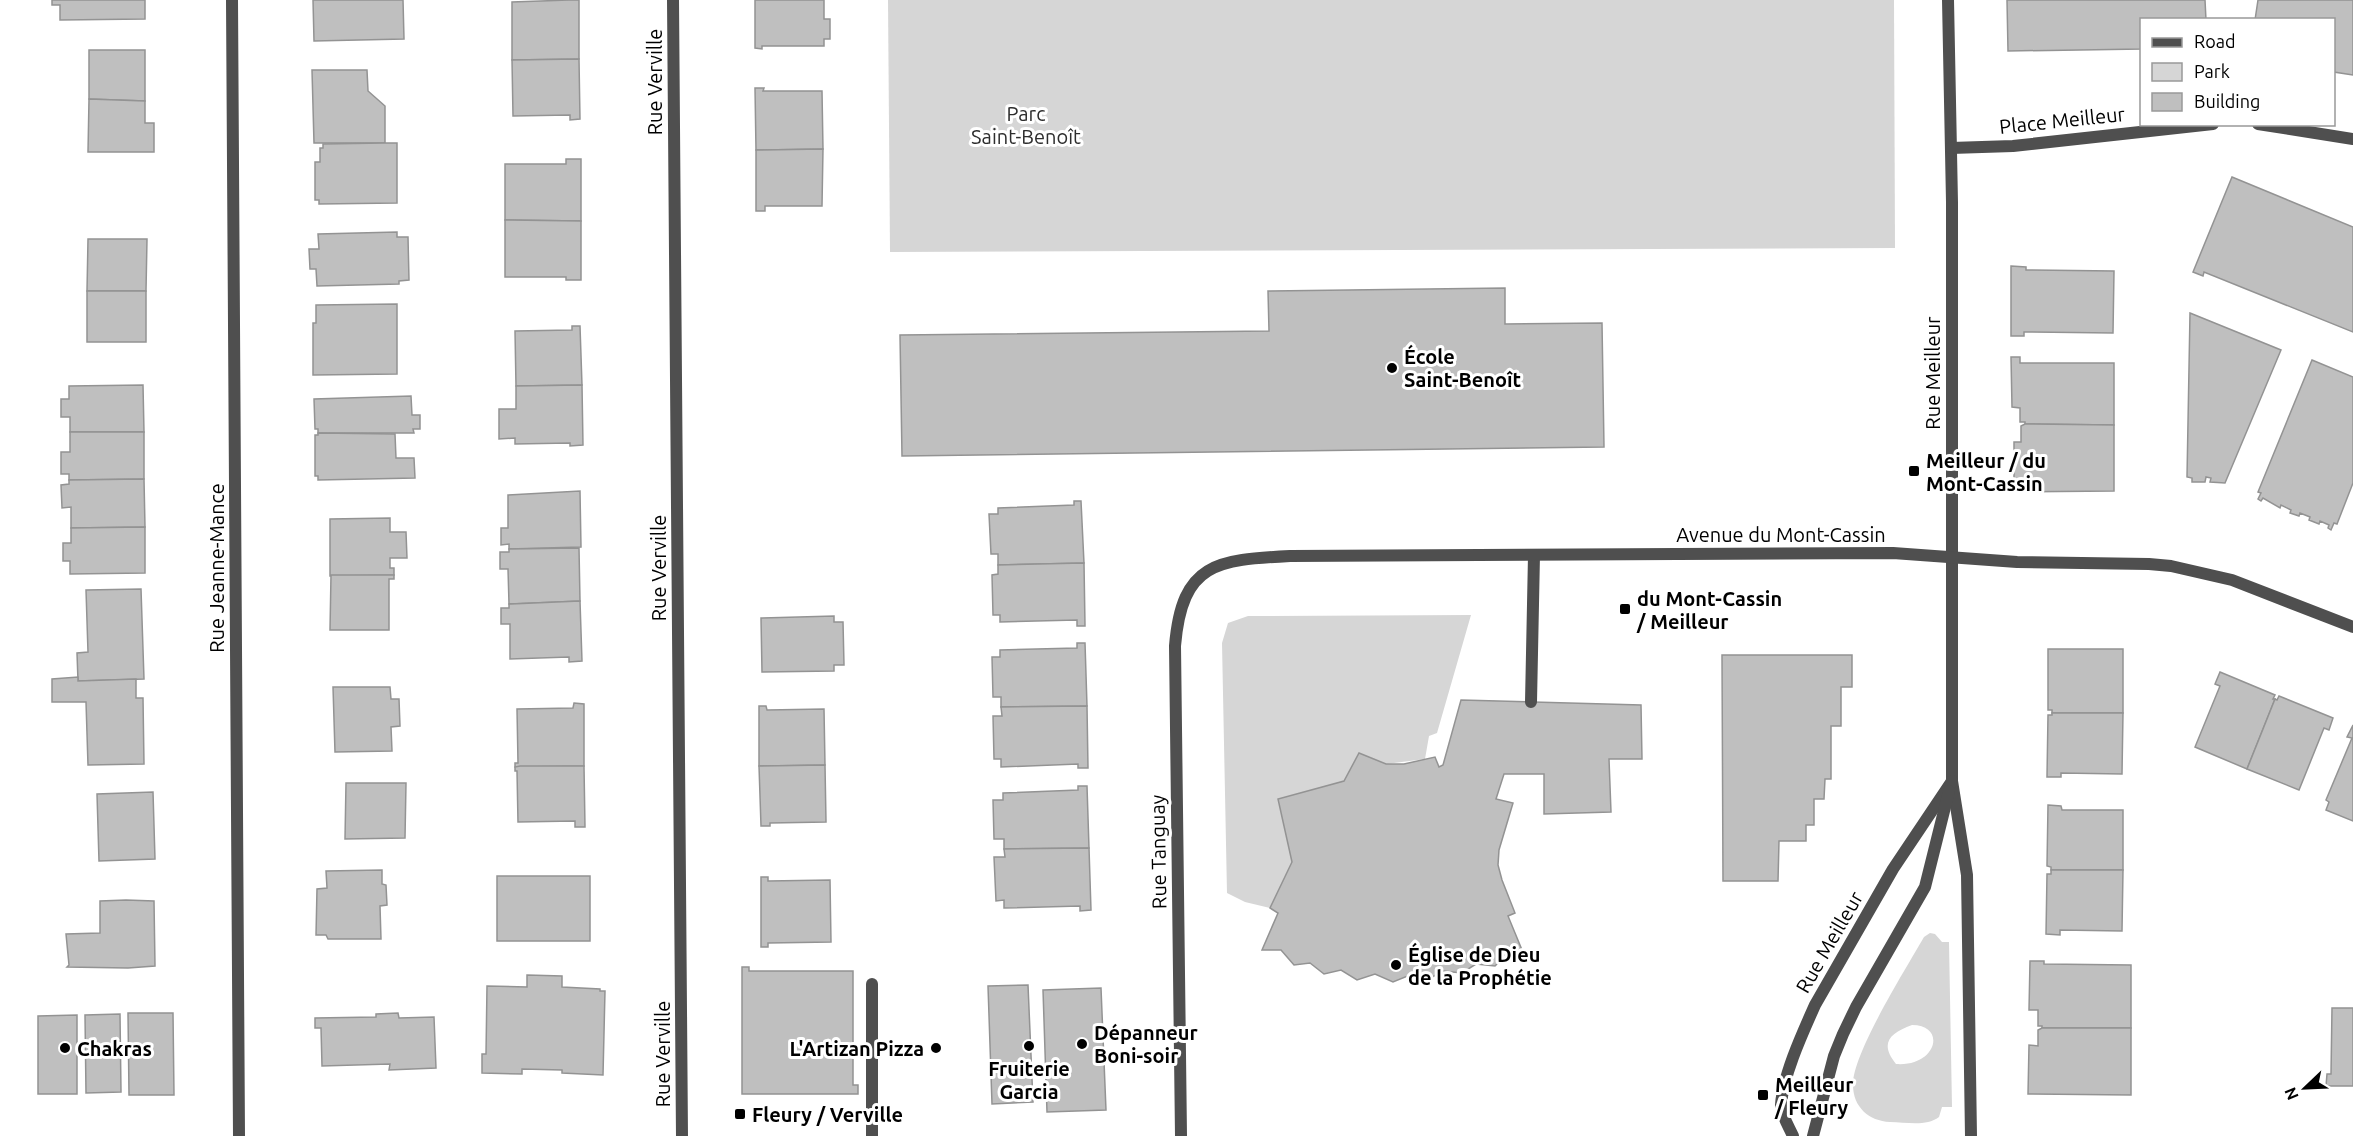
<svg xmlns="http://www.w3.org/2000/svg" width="2353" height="1136" viewBox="0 0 2353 1136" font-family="Ubuntu,sans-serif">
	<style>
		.green { fill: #d6d6d6; fill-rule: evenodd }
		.building { fill: #bfbfbf; stroke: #939393; stroke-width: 1.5 }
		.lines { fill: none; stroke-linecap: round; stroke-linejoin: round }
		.lane { stroke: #4f4f4f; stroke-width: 12 }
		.street { stroke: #4f4f4f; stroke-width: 12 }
		.poi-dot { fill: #000; stroke: #fff; stroke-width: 2 }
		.labels { text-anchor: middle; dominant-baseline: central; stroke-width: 6; stroke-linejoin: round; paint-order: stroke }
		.street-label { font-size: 20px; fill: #000; stroke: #fff }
		.park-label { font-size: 20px; fill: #2d2d2d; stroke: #fff }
		.poi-label { font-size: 20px; font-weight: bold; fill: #000; stroke: #fff; text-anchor: start }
	</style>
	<rect width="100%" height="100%" fill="#fff"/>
	<!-- green -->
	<g class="green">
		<polygon points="888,0 1894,0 1895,248 890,252"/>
		<polygon points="1471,615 1437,733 1429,736 1425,759 1386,764 1359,753 1344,781 1278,799 1292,862 1270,908 1245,902 1227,893 1222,643 1228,623 1248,616"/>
		<path d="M1930,933L1935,934L1942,942H1949L1952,1107H1942L1939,1117C1926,1127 1906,1122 1890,1122C1869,1121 1853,1107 1853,1085C1852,1054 1907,967 1924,937ZM1912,1025C1947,1025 1937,1067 1896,1064C1879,1043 1890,1033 1912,1025Z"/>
	</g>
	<!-- building -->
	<g class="building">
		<polygon points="52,0 145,0 145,19 60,20 60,5 52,5"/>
		<polygon points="313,0 403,0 404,39 314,41"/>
		<polygon points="569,0 579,0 579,59 512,60 512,2"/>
		<polygon points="755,0 824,0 824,19 830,19 830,39 824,39 824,46 762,46 762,49 755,48"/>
		<polygon points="2007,0 2205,0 2206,20 2142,20 2142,49 2008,51"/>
		<polygon points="2258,0 2353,0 2353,75 2334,72 2334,20 2255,20"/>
		<polygon points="89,50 145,50 145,101 89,99"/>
		<polygon points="579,59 580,119 570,120 570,115 513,116 512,60"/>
		<polygon points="312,70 367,70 368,91 385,106 385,143 314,143"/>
		<polygon points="755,88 764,88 763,91 822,91 823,149 756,150"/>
		<polygon points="89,99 145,101 145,123 154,123 154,152 88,152"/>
		<polygon points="385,143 397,143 397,203 319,204 319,200 315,200 315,162 320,162 320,148 323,148 323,144"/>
		<polygon points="823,149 822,206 765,206 765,211 756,211 756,150"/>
		<polygon points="566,159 581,159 581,221 505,220 505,164 566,164"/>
		<polygon points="2232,177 2353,227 2353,332 2204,272 2203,276 2193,272"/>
		<polygon points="505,220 581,221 581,280 566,280 566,277 505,277"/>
		<polygon points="397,232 397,237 408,237 409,280 399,281 399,284 317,286 316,269 310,269 309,249 319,249 318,234"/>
		<polygon points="88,239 147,239 146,291 87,291"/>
		<polygon points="2011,266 2026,267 2026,270 2114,271 2113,333 2024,332 2024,336 2011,336"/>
		<polygon points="1505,288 1505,324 1602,323 1604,447 902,456 900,335 1269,331 1268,291"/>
		<rect x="87" y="291" width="59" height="51"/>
		<polygon points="397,304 397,374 313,375 313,323 316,323 316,305"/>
		<polygon points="2190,313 2281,350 2225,483 2210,482 2211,478 2206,477 2205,482 2192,482 2192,478 2187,477"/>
		<polygon points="572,326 580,326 582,385 516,386 515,331 572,330"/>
		<polygon points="2011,357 2020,357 2020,363 2114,363 2114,425 2025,424 2025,422 2020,422 2020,408 2012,407"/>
		<polygon points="2312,360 2353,377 2353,483 2337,524 2334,523 2331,530 2328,528 2329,525 2320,521 2319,524 2309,520 2310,517 2300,513 2299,516 2290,513 2291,510 2281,505 2280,508 2263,498 2261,501 2258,499 2261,493 2258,492"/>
		<polygon points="143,385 144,432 70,432 70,417 61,417 61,399 69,399 69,386"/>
		<polygon points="582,385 583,445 570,446 570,443 515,444 515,438 499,439 499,409 516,409 516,386"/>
		<polygon points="411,396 412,415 420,415 420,429 413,429 414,433 318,433 318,429 315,429 314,399"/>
		<polygon points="2025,424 2114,425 2114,491 2014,492 2014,442 2021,442 2021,426"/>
		<polygon points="70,432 144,432 144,479 69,480 69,474 61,474 61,452 70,452"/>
		<polygon points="318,433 395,434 396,458 414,458 415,478 318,480 318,476 315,476 315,435 318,435"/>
		<polygon points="144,479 145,527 71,528 71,507 62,508 61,485 69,484 69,480"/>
		<polygon points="580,491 581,547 509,549 509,544 501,545 501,528 508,528 508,495"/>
		<polygon points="1074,501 1081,501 1084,563 998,565 998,554 991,554 989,514 998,514 998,508 1074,505"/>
		<polygon points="390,518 390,532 406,532 407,558 390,558 390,568 394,568 394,575 330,576 330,519"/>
		<polygon points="145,527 145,573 70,574 70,561 63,561 63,543 71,543 71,528"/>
		<polygon points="579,548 580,601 509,604 508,569 500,569 500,552 509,552 509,549"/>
		<polygon points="1084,563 1085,626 1077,626 1077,620 1000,622 1000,615 993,615 992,575 998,574 998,565"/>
		<polygon points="331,575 394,575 394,579 389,579 389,630 330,630"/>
		<polygon points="141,589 144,679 78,681 77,653 88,652 86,590"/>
		<polygon points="580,601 582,661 569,662 569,657 510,659 510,624 501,624 501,608 509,608 509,604 511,604"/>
		<polygon points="834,616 834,622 843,622 844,665 834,665 834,671 762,672 761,618"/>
		<polygon points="1077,643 1085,643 1087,706 1001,707 1001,697 993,697 992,657 1000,657 1000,650 1077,648"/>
		<polygon points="2048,649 2123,649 2123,713 2052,713 2052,710 2048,710"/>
		<polygon points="1722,655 1852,655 1852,687 1841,687 1841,726 1831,726 1831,779 1825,779 1824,799 1814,799 1814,825 1806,825 1806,841 1779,841 1778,881 1723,881"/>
		<polygon points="2220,672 2275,695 2273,699 2275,699 2247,769 2195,747 2220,686 2215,684"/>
		<polygon points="78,677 78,681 136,679 136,698 143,698 144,764 88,765 86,702 52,702 52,679"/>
		<polygon points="333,687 390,687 391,699 399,699 400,726 391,727 392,751 335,752"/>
		<polygon points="2279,696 2333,718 2329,730 2324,728 2299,790 2247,769 2275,699 2277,700"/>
		<polygon points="1461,700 1641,705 1642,759 1609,759 1611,812 1544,814 1544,774 1504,774 1496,799 1513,803 1499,850 1498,865 1502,880 1515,913 1508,916 1522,950 1508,953 1495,966 1476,964 1462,973 1443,971 1427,980 1410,975 1393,982 1375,974 1357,980 1341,970 1324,974 1310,963 1294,965 1281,950 1262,950 1278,913 1270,908 1292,862 1278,799 1344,781 1359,753 1386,764 1404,764 1435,757 1439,767 1443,765"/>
		<polygon points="574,703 584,704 584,766 515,767 515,763 518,763 517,709 573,708"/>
		<polygon points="759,706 766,706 767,710 824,709 825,765 759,766"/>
		<polygon points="1087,706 1088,768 1078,768 1078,764 1001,767 1001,759 994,759 993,716 1002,716 1001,707"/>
		<polygon points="2052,713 2123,713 2122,774 2061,773 2061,777 2047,777 2048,715 2052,715"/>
		<polygon points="2353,725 2353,821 2326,810 2329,802 2326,800 2352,738 2347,737"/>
		<polygon points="825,765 826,822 770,823 770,826 761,826 759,766"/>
		<polygon points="520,766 584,766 585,827 575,827 575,821 518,822 517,771 515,771 515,767"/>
		<polygon points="346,783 406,783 405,838 345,839"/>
		<polygon points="1078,786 1087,786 1089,848 1004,849 1004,839 994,839 993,800 1003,800 1003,793 1078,790"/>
		<polygon points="153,792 155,859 99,861 97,794"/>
		<polygon points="2048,805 2061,806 2062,810 2123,810 2123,870 2051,870 2051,867 2047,866"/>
		<polygon points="1089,848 1091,910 1080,911 1080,906 1004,908 1004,900 996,901 994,857 1005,857 1004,849"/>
		<polygon points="382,870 382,884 386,885 387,905 380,906 381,939 328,939 326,935 316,935 317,889 327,888 326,871"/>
		<polygon points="2051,870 2123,870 2122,931 2060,930 2060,935 2046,934 2047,874 2051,874"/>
		<rect x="497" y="876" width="93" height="65"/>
		<polygon points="761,877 768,877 768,881 830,880 831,942 768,943 768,947 761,947"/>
		<polygon points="126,900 154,901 155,966 128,968 67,967 69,965 66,934 100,933 100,901"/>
		<polygon points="2030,961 2044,961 2044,964 2131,965 2131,1028 2042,1028 2042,1026 2038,1026 2038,1010 2029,1010"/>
		<polygon points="742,967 749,967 749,971 853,971 853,1085 858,1085 858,1094 742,1094"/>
		<polygon points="527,975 562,976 562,987 600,989 600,991 605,991 603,1075 562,1073 562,1070 522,1069 522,1074 482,1073 482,1054 486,1054 487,986 527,987"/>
		<polygon points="1028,985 1033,1102 992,1104 988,986"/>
		<polygon points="1101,988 1106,1110 1047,1112 1043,990"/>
		<polygon points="2332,1008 2353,1008 2353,1086 2326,1086 2327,1074 2331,1074"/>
		<polygon points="128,1013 173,1013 174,1095 129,1095"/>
		<polygon points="398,1013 399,1018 434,1017 436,1068 389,1070 390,1064 322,1066 321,1028 315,1028 315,1018 376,1017 376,1014"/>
		<polygon points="120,1014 121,1092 86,1093 85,1015"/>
		<polygon points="77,1015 77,1094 38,1094 38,1016"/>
		<polygon points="2042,1028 2131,1028 2131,1095 2028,1094 2029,1045 2038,1046 2038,1030"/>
	</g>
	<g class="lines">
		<!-- lane -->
		<g class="lane">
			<polyline points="1531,702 1534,555"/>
			<polyline points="872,1136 872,984"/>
		</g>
		<!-- street -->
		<g class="street">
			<polyline points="232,0 239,1136"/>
			<polyline points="673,0 682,1136"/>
			<polyline points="1948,0 1952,202 1952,781 1967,875 1971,1136"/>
			<polyline points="2258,124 2353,139"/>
			<polyline points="1951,148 2013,146 2213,124"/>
			<path d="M1181,1136L1175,646C1182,562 1217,560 1290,556L1893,553L2017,562L2149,564L2171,566L2232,580L2353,627"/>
			<path d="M1793,1136C1789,1127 1781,1114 1781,1105C1783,1075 1803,1032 1815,1005L1893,869L1952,781"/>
			<polyline points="1813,1136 1834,1056 1843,1034 1856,1007 1925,887 1949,791"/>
		</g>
	</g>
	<!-- markers -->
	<g class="poi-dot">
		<circle cx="1392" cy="368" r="6"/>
		<rect x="1908" y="465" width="12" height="12" rx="3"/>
		<rect x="1619" y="603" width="12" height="12" rx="3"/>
		<circle cx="1396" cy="965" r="6"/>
		<circle cx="1082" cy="1044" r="6"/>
		<circle cx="1029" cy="1046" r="6"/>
		<circle cx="65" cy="1048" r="6"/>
		<circle cx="936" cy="1048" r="6"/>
		<rect x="1757" y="1089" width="12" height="12" rx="3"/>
		<rect x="734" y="1108" width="12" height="12" rx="3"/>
	</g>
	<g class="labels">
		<!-- street labels -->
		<g class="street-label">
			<text transform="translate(654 82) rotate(-90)">Rue Verville</text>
			<text transform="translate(2062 120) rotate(-6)">Place Meilleur</text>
			<text transform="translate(1932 373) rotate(-90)">Rue Meilleur</text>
			<text x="1781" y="534">Avenue du Mont-Cassin</text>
			<text transform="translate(216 568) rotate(-90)">Rue Jeanne-Mance</text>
			<text transform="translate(658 568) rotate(-90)">Rue Verville</text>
			<text transform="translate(1158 852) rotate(-91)">Rue Tanguay</text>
			<text transform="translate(1829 942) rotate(-60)">Rue Meilleur</text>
			<text transform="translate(662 1054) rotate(-90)">Rue Verville</text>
		</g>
		<!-- park labels -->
		<g class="park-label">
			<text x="1026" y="113">Parc<tspan x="1026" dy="23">Saint-Benoît</tspan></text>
		</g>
		<!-- poi labels -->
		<g class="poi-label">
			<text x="1404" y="356">École<tspan x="1404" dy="23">Saint-Benoît</tspan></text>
			<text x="1926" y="460">Meilleur / du<tspan x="1926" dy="23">Mont-Cassin</tspan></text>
			<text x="1637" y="598">du Mont-Cassin<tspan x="1637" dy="23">/ Meilleur</tspan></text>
			<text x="1408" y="954">Église de Dieu<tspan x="1408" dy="23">de la Prophétie</tspan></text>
			<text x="1094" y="1032">Dépanneur<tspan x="1094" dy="23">Boni-soir</tspan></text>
			<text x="77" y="1048">Chakras</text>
			<text x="924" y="1048" text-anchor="end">L'Artizan Pizza</text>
			<text x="1029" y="1068" text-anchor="middle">Fruiterie<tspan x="1029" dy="23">Garcia</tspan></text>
			<text x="1775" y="1084">Meilleur<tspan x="1775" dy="23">/ Fleury</tspan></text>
			<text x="752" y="1114">Fleury / Verville</text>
		</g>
	</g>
	<!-- legend -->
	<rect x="2140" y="18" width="195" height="108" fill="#ffffff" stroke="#999999" stroke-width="1.5"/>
	<rect x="2152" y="38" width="30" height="9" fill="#4f4f4f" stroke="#999999" stroke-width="1.5"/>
	<text x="2194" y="48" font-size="18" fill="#000000">Road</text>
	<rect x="2152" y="63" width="30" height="18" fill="#d6d6d6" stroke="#999999" stroke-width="1.5"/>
	<text x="2194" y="78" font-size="18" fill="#000000">Park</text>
	<rect x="2152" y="93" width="30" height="18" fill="#bfbfbf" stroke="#999999" stroke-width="1.5"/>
	<text x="2194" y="108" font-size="18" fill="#000000">Building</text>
	<!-- north arrow -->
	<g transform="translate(2305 1088) rotate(247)" stroke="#ffffff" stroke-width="4.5" paint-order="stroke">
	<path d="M0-4.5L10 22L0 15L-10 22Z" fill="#000000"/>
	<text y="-9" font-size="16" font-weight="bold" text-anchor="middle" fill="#000000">N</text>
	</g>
</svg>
